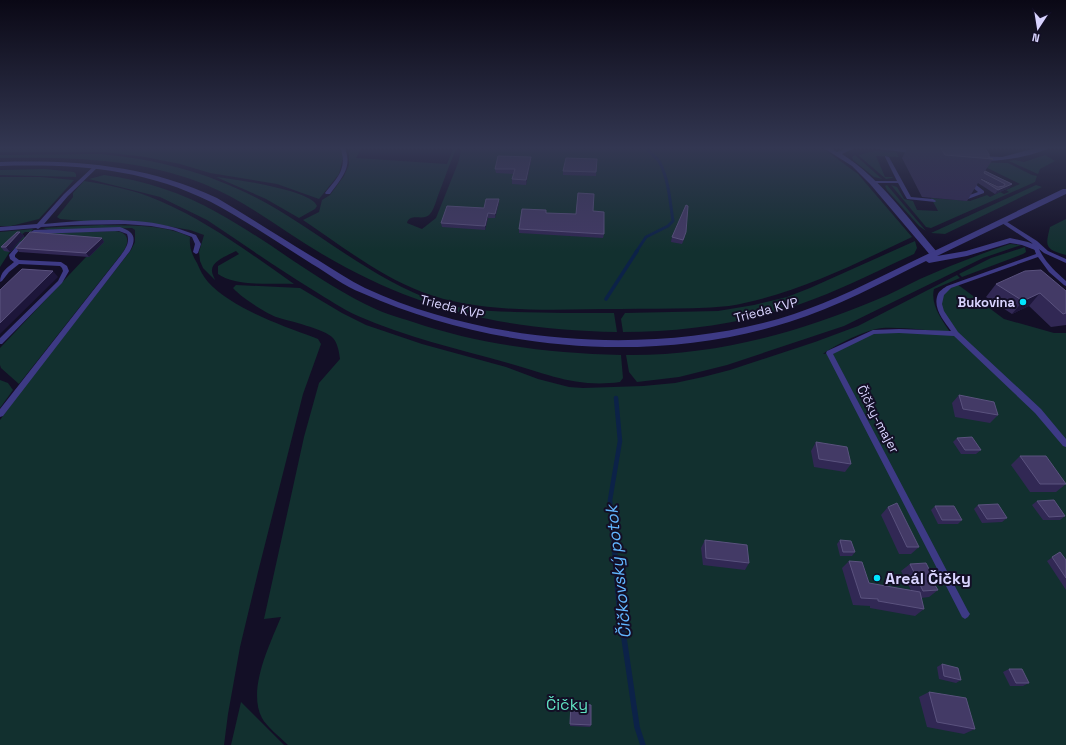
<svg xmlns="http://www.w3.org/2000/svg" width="1066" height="745" viewBox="0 0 1066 745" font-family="'Space Grotesk',sans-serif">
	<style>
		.green { fill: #12302f }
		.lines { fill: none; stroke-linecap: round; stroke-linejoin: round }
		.stream-far3 { stroke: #0c2248; stroke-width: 3 }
		.stream-far2 { stroke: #0c2248; stroke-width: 3.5 }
		.stream-far1 { stroke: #0c2248; stroke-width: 4.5 }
		.stream { stroke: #0c2248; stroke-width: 5.5 }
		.service { fill: #3d3a85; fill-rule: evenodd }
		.minor { fill: #3d3a85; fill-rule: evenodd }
		.tertiary { fill: #3d3a85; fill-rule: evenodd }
		.wall { fill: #312854; fill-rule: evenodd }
		.shaded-wall { fill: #1d163a }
		.building { fill: #433a66; stroke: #5a527e }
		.poi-dot { fill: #00e5ff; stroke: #130f26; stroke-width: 1.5 }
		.labels { text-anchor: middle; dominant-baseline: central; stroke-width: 4; stroke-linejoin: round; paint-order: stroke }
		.poi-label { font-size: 13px; font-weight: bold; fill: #d9d4ff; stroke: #130f26; text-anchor: end }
		.street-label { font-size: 13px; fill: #d9d4ff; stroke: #130f26 }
		.near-poi-label { font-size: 16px; font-weight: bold; fill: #d9d4ff; stroke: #130f26; text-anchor: start }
		.near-park-label { font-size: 16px; fill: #5fe0c0; stroke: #130f26 }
		.near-water-label { font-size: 17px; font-style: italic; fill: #62b6ff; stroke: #130f26 }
	</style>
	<rect width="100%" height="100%" fill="#130f26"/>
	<!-- green -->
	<g class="green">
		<polygon points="0,147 338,147 344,153 339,174 319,199 277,184 210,173 180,164 145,157 104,152 0,152"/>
		<path d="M345,147H362L356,158L447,164L454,147H457C450,162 445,178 439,193C436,200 435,208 430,214C424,222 410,212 407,223L422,229L436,218L458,163L462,147H821L858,174L912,237C853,265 794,295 729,306C693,310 656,308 620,309C557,309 482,315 422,292C380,276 340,245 303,220L319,212L322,200L330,195L344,176L349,165V152L352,150Z"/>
		<polygon points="875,151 896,152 899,157 876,156 885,177 893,177 892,178 886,179 858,155"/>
		<path d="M100,154C168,160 230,179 288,216C336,246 382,283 437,302C462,310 488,311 514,312C548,313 581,313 614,313L617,332C507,330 418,311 322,254C283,231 246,201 204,184C139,158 68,157 0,158V155Z"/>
		<polygon points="855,155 882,179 874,177 853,160 852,157"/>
		<polygon points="1045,155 1055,161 1040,169 1038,174 1009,161 1015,160 1024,162"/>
		<polygon points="975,162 1008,163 1032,175 1037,176 1035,182 931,228 926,227 891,185 897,187 904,199 913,201 917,210 938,211 931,198 970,201 987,195 990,197 1000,192 1004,194 1009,192 1006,190 1020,184"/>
		<polygon points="45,169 74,172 76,174 76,177 0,175 0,170"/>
		<path d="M104,175C144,180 183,193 218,213C269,241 313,278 365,304C380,312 397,317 413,322C481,345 550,353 621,355L623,378L620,382C577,388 547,374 508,363C458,349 406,337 358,316C342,309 328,299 313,290C277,268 243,244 207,220L160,197L89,179Z"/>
		<polygon points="0,177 41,177 74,180 39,219 11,226 0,226"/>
		<path d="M216,177C234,179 312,190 317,206L315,209L299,218L266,199Z"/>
		<path d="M84,181C109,185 136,190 160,201C209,222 251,254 294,284C273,283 236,287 218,274V266L239,254L236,251C229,255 211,261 212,271C212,274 214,277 215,280L203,268L200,261L199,252L204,235L190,230L161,225L83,221L60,219L57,217L73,197V193Z"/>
		<polygon points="887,185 926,231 919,226 887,190 885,186"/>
		<polygon points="1036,185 1042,187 945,234 931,233"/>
		<path d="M1066,219V255C1045,249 1045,247 1050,227Z"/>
		<path d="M102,225C131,226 164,224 190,237C189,247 192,255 197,263C200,270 203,276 208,282C232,308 280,325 313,337L318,339L321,344L303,394L258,572L240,647L228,714L224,745H0V420L24,387L131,250L135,242V230L132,228L49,230L43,228Z"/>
		<polygon points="33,229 31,232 25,232 20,236 26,237 9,253 0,267 0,232"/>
		<path d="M115,231C129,232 130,242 123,252L19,384L1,368L0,365V348L86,257H89L35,237L45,233Z"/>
		<path d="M915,241L917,248L914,254C881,269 849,286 814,299C753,322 688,332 623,332L621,319L625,313L718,311L754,305L787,297L810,288Z"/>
		<path d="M1010,244L1021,245L983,258L844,326L727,365L679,377L637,382L629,372L626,355C712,356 795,334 876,300C891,294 905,286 920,279C949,266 980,254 1010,244Z"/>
		<polygon points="1025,247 1026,252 1023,254 962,277 959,274 991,258"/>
		<path d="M957,275L960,278L934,289C930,304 942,320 950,332C928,331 905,327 882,328C865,330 837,344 823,354L829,353L873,332L955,334L941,311V294L957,284L1004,319L1054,333H1066V745H288C281,738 266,726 262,718C247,690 270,644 281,617L264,619L304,437L319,383L340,359C339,352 338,344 333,338C325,329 289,321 276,317C264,312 242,298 233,288L236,285L300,288L342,313L366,325L422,344L506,367L538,379L569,387L583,388L643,386L675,383L703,377L730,370L815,342L858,326Z"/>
		<polygon points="0,380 8,383 13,390 0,408"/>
		<polygon points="241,702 284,745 231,745"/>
	</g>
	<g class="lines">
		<!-- stream-far3 -->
		<path class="stream-far3" d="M636,252L646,237L668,226L673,221C670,202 669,181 660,163C657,157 650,154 646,147"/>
		<!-- stream-far2 -->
		<polyline class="stream-far2" points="606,299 637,251"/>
		<!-- stream-far1 -->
		<polyline class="stream-far1" points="614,544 610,500 620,441 616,398"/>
		<!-- stream -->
		<polyline class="stream" points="614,543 619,604 637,727 643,745"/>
		<!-- service -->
		<g class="service">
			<path d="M340,147H344C354,166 341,179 330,194H326L325,193C338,177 348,168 340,147Z"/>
			<polygon points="885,156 889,157 911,197 933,199 936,201 935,202 907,199 898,183 871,183 871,181 897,181 885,157"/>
			<path d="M94,166L98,167L68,196L44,224C86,220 135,216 176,228C182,230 189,232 196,235L201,244L198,253L196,254L193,252L195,244L192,237L173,230L151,226L125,224L72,225L41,227L38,229L36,228L0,231V227L37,224L64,194Z"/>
			<polygon points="968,180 972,180 975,184 984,191 984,193 968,199 964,199 964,197 978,192 971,186 968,181"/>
			<path d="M1004,220L1037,241L1048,251L1066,259V263L1044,253L1039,249C1045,262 1055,271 1066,281V286L1064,285L1049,272L1038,257L951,288L944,295L942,304L944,311L958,332L1041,409L1066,439V447L1063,446L1035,413L954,336L899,333L874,334L833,354L968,611L970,614L968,617L965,619L962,617L826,353L827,351L873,330L899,329L951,331C944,321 932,308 938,294C939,291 944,288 947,286L1036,254L1032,243L1002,223V221Z"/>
			<path d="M120,227C134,232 137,237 130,251L3,416L0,417V409L121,255C126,248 130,242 127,234L119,231L34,234L31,232L34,230Z"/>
			<path d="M22,241L25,243L15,255V257L19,260L61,262L67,266L69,271L62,283L2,344H0V338L58,281L63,271L62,268L60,266L19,264L9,272L2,281L0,282C0,272 7,268 14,262L10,259L9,255L20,242Z"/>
		</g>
		<!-- minor -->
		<g class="minor">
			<path d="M822,147H829L837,152L849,147H857L842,154C880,178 908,218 937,252V256H931L870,184L852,166Z"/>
			<polygon points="875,147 892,147 919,150 922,152 919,154 878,149"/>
			<path d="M1040,147H1050C1040,155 986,166 976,158L979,156L1002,157Z"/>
		</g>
		<!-- tertiary -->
		<path class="tertiary" d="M0,162C77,160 146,165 217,198C251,218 284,240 318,260C334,270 349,280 365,288C489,346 664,357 794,314C833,301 870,282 907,264C959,239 1011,214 1063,189H1066V194L937,256L966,251L1010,238L1028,242L1038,246V250H1035L1022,245L1010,243L967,256L929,263L926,261C881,283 837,307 789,322C652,365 493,351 362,293C344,286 329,274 312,264C279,243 246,221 211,202C142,168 76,164 0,166Z"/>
	</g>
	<!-- wall -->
	<g class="wall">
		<path d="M904,147H984L989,158L993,159L985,171L1012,184L1009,188L995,194L978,183L967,201L922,197L902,158L908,147ZM981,179V178L999,187H998Z"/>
		<polygon points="597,159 596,176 563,175 563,171"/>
		<polygon points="531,161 526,185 512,184 512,179 514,174 496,173 495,169"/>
		<polygon points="499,203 495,218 488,218 485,230 442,227 441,223"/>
		<polygon points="593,211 604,234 603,238 519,233 519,229 546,213 576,214"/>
		<polygon points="20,232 24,236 10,252 4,251 1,247"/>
		<polygon points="672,237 685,237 682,244 671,242"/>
		<polygon points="102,238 104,242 89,257 19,252 16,248"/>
		<polygon points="996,284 1066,291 1066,325 1051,327 1029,306 1012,314 986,297"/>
		<polygon points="959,395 998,415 990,423 955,417 952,403"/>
		<polygon points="957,438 981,450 976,454 961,454 953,442"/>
		<polygon points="816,442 851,464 845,472 814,467 811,451"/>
		<polygon points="1020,456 1066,484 1056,492 1030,492 1011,465"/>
		<polygon points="1037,501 1065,516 1060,520 1043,520 1032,505"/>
		<polygon points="978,505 1007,518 1002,522 982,523 974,509"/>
		<polygon points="935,506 962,520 958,524 938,524 931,510"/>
		<polygon points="888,507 919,547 911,554 899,554 881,515"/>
		<polygon points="705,540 749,563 745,570 703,565 701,548"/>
		<polygon points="840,540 855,552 852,556 840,556 837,544"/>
		<polygon points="1060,552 1066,560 1066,590 1047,561"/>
		<polygon points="849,561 869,583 911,590 901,571 910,564 933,577 931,578 938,590 929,597 921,598 924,609 915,616 870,608 870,606 853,605 842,568"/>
		<polygon points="942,664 961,680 956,683 939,679 937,667"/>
		<polygon points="1009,669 1029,683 1023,686 1010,686 1003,672"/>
		<polygon points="929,692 975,729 964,734 927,727 919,697"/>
		<polygon points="571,703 591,725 590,727 570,726"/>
	</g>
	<!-- shaded-wall -->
	<g class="shaded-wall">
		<polygon points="531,157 531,161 526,185 526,180"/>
		<polygon points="1012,184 1009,188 995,194 998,190"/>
		<polygon points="499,199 499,203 495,218 495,214"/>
		<polygon points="488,213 488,218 485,230 485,226"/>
		<polygon points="20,232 24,236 10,252 6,247"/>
		<polygon points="102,238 104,242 89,257 86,253"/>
		<polygon points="53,271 58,277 0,334 0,323"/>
		<polygon points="1040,293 1029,306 1012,314 1023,301"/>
	</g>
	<!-- building -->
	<g class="building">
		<polygon points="940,147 984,147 989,154 989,158 993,159 945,155"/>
		<polygon points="498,156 531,157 526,180 512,179 515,169 495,169"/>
		<polygon points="566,158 597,159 596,172 563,171"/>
		<polygon points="985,171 1012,184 998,190 981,179 998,187 1004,186 1005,184 984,173"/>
		<polygon points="578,193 594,194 593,211 604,212 604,234 519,229 522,209 546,210 546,213 576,214"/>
		<polygon points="486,199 499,199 495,214 488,213 485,226 441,223 447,206 484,208"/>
		<polygon points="686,205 688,206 686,232 683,240 672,237"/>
		<polygon points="17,232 20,232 6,247 1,247"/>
		<polygon points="30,232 102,238 86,253 16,248"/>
		<polygon points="22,269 53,271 0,323 0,290"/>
		<polygon points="1041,270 1066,291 1066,313 1063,314 1040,293 1023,301 996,284 1025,271"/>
		<polygon points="959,395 994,402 998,415 963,409"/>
		<polygon points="972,437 981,450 965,450 957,438"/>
		<polygon points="816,442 847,447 851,464 819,459"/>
		<polygon points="1020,456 1046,456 1066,484 1040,484"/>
		<polygon points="1054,500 1065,516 1049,517 1037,501"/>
		<polygon points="897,503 919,547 907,547 888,507"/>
		<polygon points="998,504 1007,518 987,519 978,505"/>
		<polygon points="935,506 954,506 962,520 942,520"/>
		<polygon points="705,540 747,545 749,563 706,558"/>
		<polygon points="840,540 851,541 855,552 843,552"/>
		<polygon points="1060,552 1066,560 1066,578 1052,557"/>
		<polygon points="849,561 862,562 869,583 920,592 924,609 878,601 878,599 861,598"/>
		<polygon points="926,563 933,577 930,577 938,590 923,591 910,564"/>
		<polygon points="942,664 958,668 961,680 944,676"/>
		<polygon points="1009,669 1022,669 1029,683 1016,683"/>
		<polygon points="929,692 966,698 975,729 937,722"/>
		<polygon points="571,703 591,705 591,725 570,724"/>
	</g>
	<!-- sky -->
	<linearGradient id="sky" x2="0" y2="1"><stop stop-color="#0a0815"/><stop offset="0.59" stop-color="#333752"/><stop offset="1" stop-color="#333752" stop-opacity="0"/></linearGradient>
	<rect width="1066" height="251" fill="url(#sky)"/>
	<!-- markers -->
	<g class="poi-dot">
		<circle cx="1023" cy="302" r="4"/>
		<circle cx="877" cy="578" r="4"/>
	</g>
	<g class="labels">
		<!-- poi labels -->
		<g class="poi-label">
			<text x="1015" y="302">Bukovina</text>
		</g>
		<!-- street labels -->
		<g class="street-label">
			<text transform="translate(452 307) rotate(14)">Trieda KVP</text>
			<text transform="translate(766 310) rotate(-15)">Trieda KVP</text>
			<text transform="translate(878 419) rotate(62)">Čičky-majer</text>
		</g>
		<!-- near-poi labels -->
		<g class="near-poi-label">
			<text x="885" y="578">Areál Čičky</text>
		</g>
		<!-- near-park labels -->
		<g class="near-park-label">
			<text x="567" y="704">Čičky</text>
		</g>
		<!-- near-water labels -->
		<g class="near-water-label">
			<text transform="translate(618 572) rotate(-96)">Čičkovský potok</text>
		</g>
	</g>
	<!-- north arrow -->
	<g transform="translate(1038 28) rotate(192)" stroke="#130f26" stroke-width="3" paint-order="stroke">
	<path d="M0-3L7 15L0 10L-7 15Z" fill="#d9d4ff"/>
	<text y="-6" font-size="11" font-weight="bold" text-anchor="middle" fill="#d9d4ff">N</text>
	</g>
</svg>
